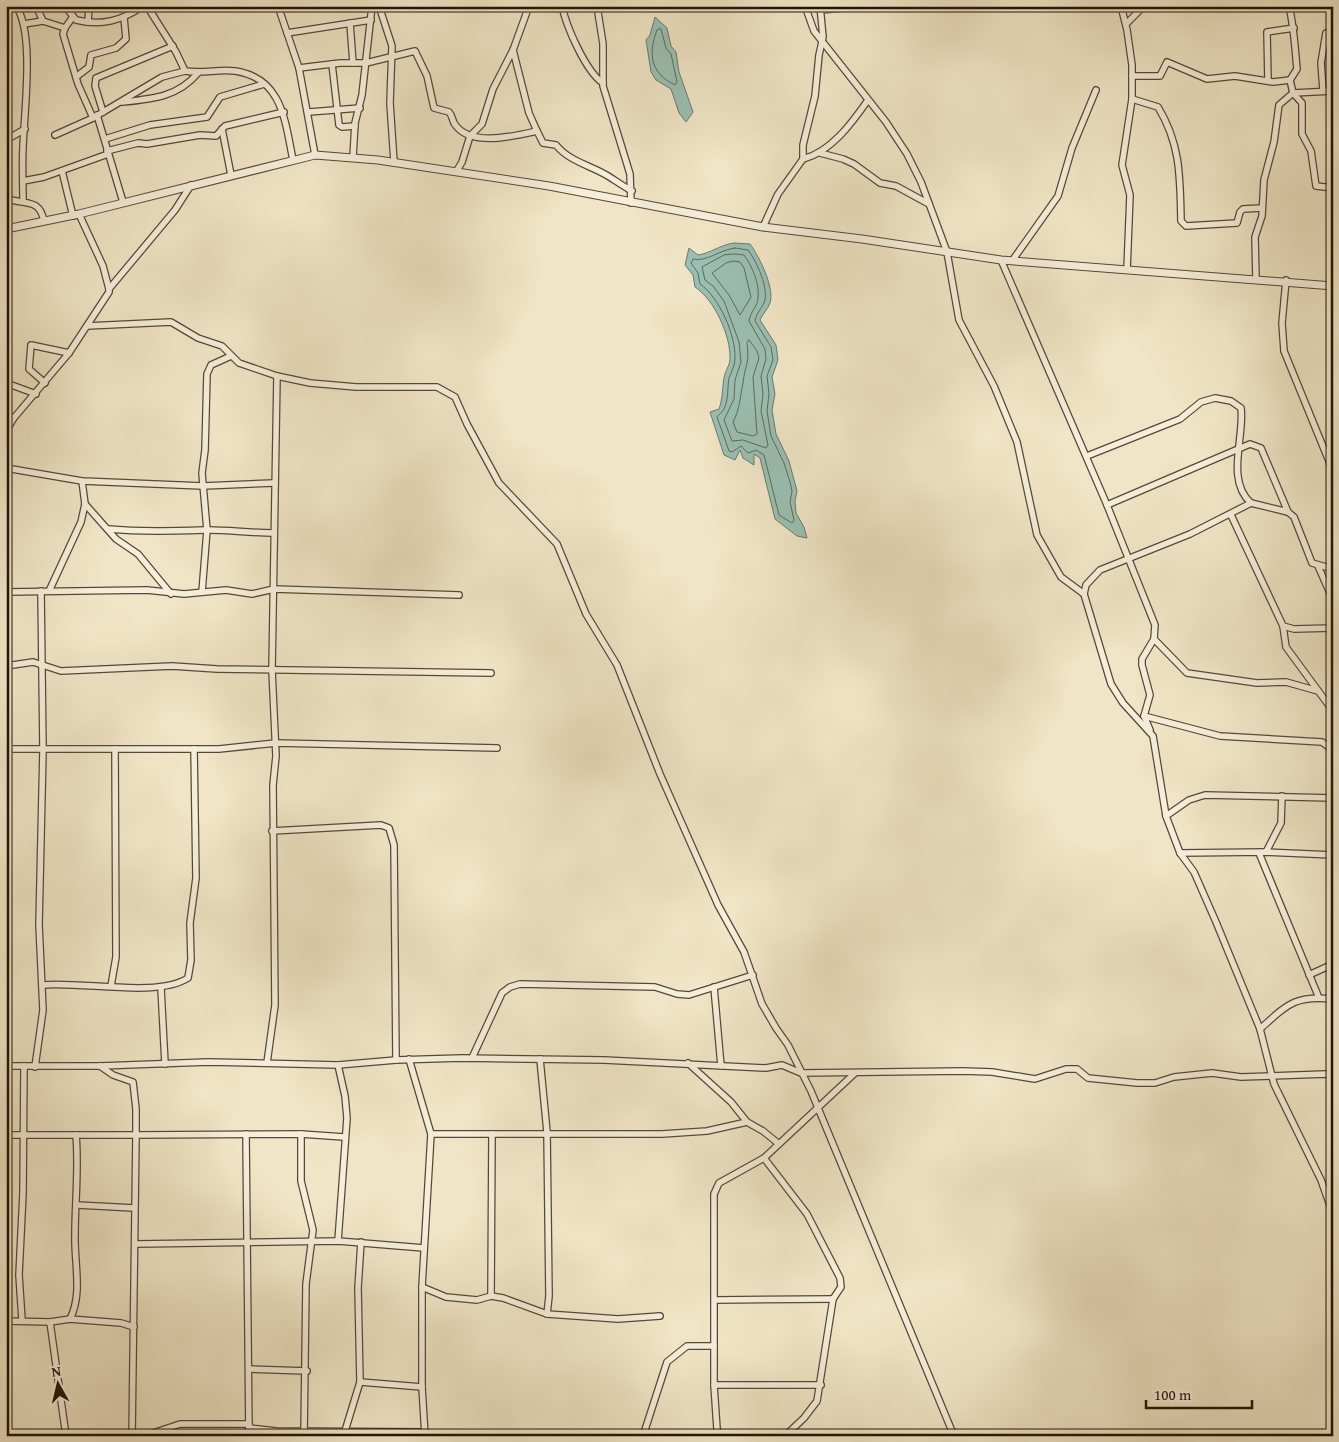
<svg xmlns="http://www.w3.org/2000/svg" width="1339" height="1442" viewBox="0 0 1339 1442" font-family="'Gentium Book Plus',serif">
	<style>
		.water { fill: #9abfb2; stroke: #6a7a6e }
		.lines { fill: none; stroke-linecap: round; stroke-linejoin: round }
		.shore { stroke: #5e695d; stroke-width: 1 }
		.minor-casing { stroke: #554838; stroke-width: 8 }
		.tertiary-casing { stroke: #554838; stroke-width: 9 }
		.minor { stroke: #f5eeda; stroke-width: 5.5 }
		.tertiary { stroke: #f5eeda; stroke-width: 7 }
	</style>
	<rect width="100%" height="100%" fill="#f0e5c6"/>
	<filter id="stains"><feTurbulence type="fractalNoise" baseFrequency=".004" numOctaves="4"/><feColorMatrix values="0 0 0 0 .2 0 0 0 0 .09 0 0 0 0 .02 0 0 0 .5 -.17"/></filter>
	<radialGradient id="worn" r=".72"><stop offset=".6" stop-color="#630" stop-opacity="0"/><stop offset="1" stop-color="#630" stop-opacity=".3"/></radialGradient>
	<!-- water -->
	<g class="water">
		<polygon points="655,17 667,28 671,46 676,52 679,72 693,112 686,122 679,113 671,89 656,80 651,72 646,40 650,35"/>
		<path d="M734,243L750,244C759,256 775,288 770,303C768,309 762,315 760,320L776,345L778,360L772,377L775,394L772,410L776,434L789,461L797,491L795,501L796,513L804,527L807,538L797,536L775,519L760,458L754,454V465L743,458L740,450L735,460L724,455L710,412L719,409C723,398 722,389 724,378C725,371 730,365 730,359C731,336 714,299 695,287L693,275L685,265L689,248L698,255C711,253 720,245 734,243Z"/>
	</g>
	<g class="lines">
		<!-- shore -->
		<g class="shore">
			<path d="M661,29L666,48L671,54L677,82L675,85C650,73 648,54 657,30Z"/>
			<path d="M735,248L748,250C756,260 770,290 764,303C761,309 756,314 755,321L771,347L773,360L767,376L769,394L767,411L771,436L784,463L790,482L792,491L790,502L794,520L792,523L779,515L764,455L756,450L748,453L741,446L732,452L729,451L717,417C719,414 722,413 724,409C729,398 727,389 729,378C731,372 735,366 735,359C736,335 719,297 700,284L698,273L691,263L693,259C707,262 719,250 735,248Z"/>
			<path d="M735,254L744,255C752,266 760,284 758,298C758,306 750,312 749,321L765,349L766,359L761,376L763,394L761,411L768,445L766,448L743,440L732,441L724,420L734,399L735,380L741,362L739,342L724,301L713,286L705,280L702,267L724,255Z"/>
			<polygon points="734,261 740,262 744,268 751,297 740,315 729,295 712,273 726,263"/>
			<path d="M749,340L757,351L759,358L753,377L757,434L753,436L737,432L733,422C740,409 740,397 743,383C745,364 750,364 747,343Z"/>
		</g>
		<defs>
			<g id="minor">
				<path d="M16,6C35,33 24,113 23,147C22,165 23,183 23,201"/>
				<polyline points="36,6 43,21 65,28"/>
				<path d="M65,6L76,20C102,26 121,21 143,6"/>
				<path d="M147,6L176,52L185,71C202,74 218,69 235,71C283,78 285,122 293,160"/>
				<polyline points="278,6 299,68 315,155"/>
				<polyline points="379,6 392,46 390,103 394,162"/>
				<path d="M562,6C566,26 586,72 603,83"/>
				<polyline points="597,6 603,44 603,86 630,174 631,203"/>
				<polyline points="805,6 814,31 886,122 907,154 921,182 947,252 959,320 994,386 1017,442 1037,535 1061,577 1084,594"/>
				<polyline points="1121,6 1127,30 1132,65 1132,99 1122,165 1130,195 1127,270"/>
				<path d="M1289,6C1294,27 1295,48 1297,69L1290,80L1293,93L1302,103V134L1311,151L1316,186L1333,188"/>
				<polyline points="820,10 869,6"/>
				<polyline points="72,18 65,28 63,34 78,84 93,118"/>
				<polyline points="88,22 89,6"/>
				<polyline points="350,23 353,63"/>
				<polyline points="24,24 43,21"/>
				<polyline points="1126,24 1144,6"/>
				<polyline points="287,33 371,20"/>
				<polyline points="332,64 339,125 342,127 355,126"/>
				<path d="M299,68L340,63H366L415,51L427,76L434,108L449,112C452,115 452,119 454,123C469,148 514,136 537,131L529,113L513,50"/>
				<polyline points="1132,76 1160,76 1167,62 1207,79 1235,76 1273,82 1290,80"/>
				<polyline points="76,77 89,67 91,55 116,48 126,39 124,18"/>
				<polyline points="1268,81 1267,32 1294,28"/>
				<polyline points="1323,90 1321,63 1326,33 1333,32"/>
				<path d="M1132,99L1158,107C1181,145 1180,178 1181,221L1186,226L1237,223L1240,212L1243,209L1262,208"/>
				<path d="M122,102C152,99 178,97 198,73"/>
				<polyline points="103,112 95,86 96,78 173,46"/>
				<polyline points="309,112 360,108"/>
				<polyline points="97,115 123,202"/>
				<polyline points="222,129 231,175"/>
				<path d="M537,131L543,143L556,145C570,162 590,165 608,176C616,181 623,186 632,191"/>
				<polyline points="55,135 93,118 162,77 185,71"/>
				<polyline points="105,139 150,125 207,117 220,97 264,84"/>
				<polyline points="6,140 25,129"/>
				<polyline points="107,151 138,143 147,144 200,135 216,136 225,126 284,112"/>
				<polyline points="820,153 843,159 854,164 880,183 896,186 929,204"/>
				<polyline points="353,157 355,123 362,95 372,6"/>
				<path d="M803,159C831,152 852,123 868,100"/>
				<polyline points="62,171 73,216"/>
				<polyline points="456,172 462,162 470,136 482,124 493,89 513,50 529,6"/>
				<polyline points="23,181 44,177 108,154"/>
				<path d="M6,198C25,206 39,197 44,221"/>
				<polyline points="79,214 103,266 109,289"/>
				<polyline points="763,227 778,194 803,159 803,145 815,96 819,55 823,37 820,6"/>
				<polyline points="1001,260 1107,505"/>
				<polyline points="1012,261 1058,196 1072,148 1096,90"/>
				<polyline points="1256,278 1255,237 1262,216 1264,180 1274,142 1279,105 1293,93 1333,91"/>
				<polyline points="1286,280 1282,323 1284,351 1333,471"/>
				<polyline points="87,326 171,322 198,338 222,346 239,363 277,376 310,383 356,387 437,387 455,397 467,424 499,483 557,544 586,614 617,665 660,774 718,905 744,952 762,1004 776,1028 788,1045 811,1091 954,1436"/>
				<polyline points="6,383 36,394"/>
				<polyline points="45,383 29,369 31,345 69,353"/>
				<polyline points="6,413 13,419"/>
				<polyline points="6,432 13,419 69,353 109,292 109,289 175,210 191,185"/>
				<path d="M1087,456L1180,419L1201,402L1215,398L1231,401L1241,408C1245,436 1225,480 1251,503"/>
				<polyline points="6,468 82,481 203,486 274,483"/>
				<polyline points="85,504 116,539 138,554 171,594"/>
				<polyline points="1231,515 1283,626 1294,629 1333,628"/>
				<path d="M108,529C142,532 173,531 208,530C230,530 251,533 273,533"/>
				<polyline points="1318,566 1333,600"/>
				<polyline points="1333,569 1312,563 1294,517 1288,512 1251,503 1190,534 1100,570 1086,585 1084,594 1111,684 1123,703 1153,736 1166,816 1180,853 1194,872 1216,922 1260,1029 1274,1084 1321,1180 1333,1214"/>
				<polyline points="6,588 7,592 147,590 184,594 226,590 252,594 274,589 459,595"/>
				<polyline points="50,589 81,522 85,504 82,481"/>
				<polyline points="202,592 207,530 202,473 205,450 207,374 211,365 231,356"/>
				<polyline points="1283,626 1286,647 1333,711"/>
				<polyline points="1154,639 1187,673 1257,683 1286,682 1318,691"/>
				<polyline points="6,666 33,662 61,671 172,666 217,669 491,673"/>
				<polyline points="1144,716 1220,736 1322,742 1333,750"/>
				<polyline points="1150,730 1144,716 1150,695 1142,665 1142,659 1154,639 1155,625 1107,505 1250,444 1261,448 1288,512"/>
				<polyline points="6,749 219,749 276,743 497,748"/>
				<polyline points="1166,816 1189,800 1205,795 1333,798"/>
				<polyline points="272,831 381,825 389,828 394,845 396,1060"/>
				<polyline points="1266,852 1281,823 1282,796"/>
				<polyline points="1180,853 1266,852 1333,855"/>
				<polyline points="1259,853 1319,998"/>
				<polyline points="1309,975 1333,964"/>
				<path d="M42,985C83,981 157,998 188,978L191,960L190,923L196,878L194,749"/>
				<polyline points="111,986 116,957 115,749"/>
				<polyline points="714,987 721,1066"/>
				<polyline points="161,988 165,1064"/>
				<path d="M1260,1029C1287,1005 1294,995 1333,999"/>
				<polyline points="472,1058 502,993 510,987 520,984 655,987 677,994 689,995 753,975"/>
				<polyline points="409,1059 431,1134 422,1287 422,1387 425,1436"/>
				<polyline points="540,1059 547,1132 549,1296 547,1314"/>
				<polyline points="267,1063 275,1005 273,785 276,756 272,670 277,376"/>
				<polyline points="688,1063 731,1102 747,1122 763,1131 779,1144"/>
				<polyline points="338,1065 345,1096 347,1118 338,1241"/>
				<polyline points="6,1066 100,1066 208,1062 338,1065 396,1060 462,1058 604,1060 766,1068 782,1065 801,1073 963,1071 992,1072 1035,1079 1066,1069 1077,1069 1088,1078 1137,1083 1155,1083 1174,1077 1212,1073 1241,1077 1326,1074 1333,1076"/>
				<polyline points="35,1067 43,1010 39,925 43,750 41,591"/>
				<polyline points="246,1134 249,1436"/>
				<polyline points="301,1134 301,1181 313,1230 306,1284 304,1436"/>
				<polyline points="431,1134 662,1134 707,1131 747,1122"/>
				<polyline points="6,1135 136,1135 136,1109 133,1082 113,1075 100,1066"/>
				<polyline points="764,1158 807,1214 840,1278 841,1287 833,1299 817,1401 804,1418 785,1436"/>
				<polyline points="77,1205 134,1208"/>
				<polyline points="136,1244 338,1241 424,1248"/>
				<polyline points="422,1287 446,1297 477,1300 491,1296 503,1298 547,1314 618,1319 660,1316"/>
				<polyline points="491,1296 492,1134"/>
				<polyline points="715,1300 833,1299"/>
				<path d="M70,1319C83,1294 74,1262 75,1235C75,1201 79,1169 76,1135"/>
				<polyline points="22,1320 19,1275 23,1193 24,1066"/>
				<polyline points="6,1321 50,1322 70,1319 121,1323 134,1327"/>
				<polyline points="50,1322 66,1436"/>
				<polyline points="250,1369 307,1371"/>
				<polyline points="360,1382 422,1387"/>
				<polyline points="714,1385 821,1385"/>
				<polyline points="249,1428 276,1431 424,1432"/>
				<polyline points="345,1431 360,1382 358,1288 361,1242"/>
				<polyline points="132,1436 136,1135 301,1134 344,1137"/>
				<polyline points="144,1436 180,1424 249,1424"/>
				<polyline points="643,1436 667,1362 687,1346 714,1346"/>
				<polyline points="720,1436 717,1429 714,1385 714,1194 719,1183 764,1158 855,1073"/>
			</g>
			<polyline id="tertiary" points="6,229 79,214 315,155 378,160 549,186 763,227 862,239 1001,260 1333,286"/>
		</defs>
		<!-- minor casing -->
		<use href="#minor" class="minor-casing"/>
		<!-- tertiary casing -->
		<use href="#tertiary" class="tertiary-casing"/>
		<!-- minor -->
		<use href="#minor" class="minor"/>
		<!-- tertiary -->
		<use href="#tertiary" class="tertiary"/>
	</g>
	<!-- margin -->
	<rect width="1339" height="1442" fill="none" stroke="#f0e5c6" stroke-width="25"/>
	<rect x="8" y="8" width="1324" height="1427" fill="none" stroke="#211308" stroke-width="2.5"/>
	<rect x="12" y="12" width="1314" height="1417" fill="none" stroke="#211308"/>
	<!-- north arrow -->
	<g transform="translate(58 1384) rotate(352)" stroke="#f5eeda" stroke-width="4" paint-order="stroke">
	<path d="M0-4L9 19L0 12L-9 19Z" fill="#211308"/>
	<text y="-8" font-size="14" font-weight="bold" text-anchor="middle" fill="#211308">N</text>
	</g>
	<!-- scale -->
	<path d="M1146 1400v8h106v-8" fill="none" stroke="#211308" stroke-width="2.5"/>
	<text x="1154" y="1400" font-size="15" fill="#211308" stroke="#f5eeda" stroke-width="4" paint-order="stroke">100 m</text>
	<rect width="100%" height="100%" filter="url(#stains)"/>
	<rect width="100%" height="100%" fill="url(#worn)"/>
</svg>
